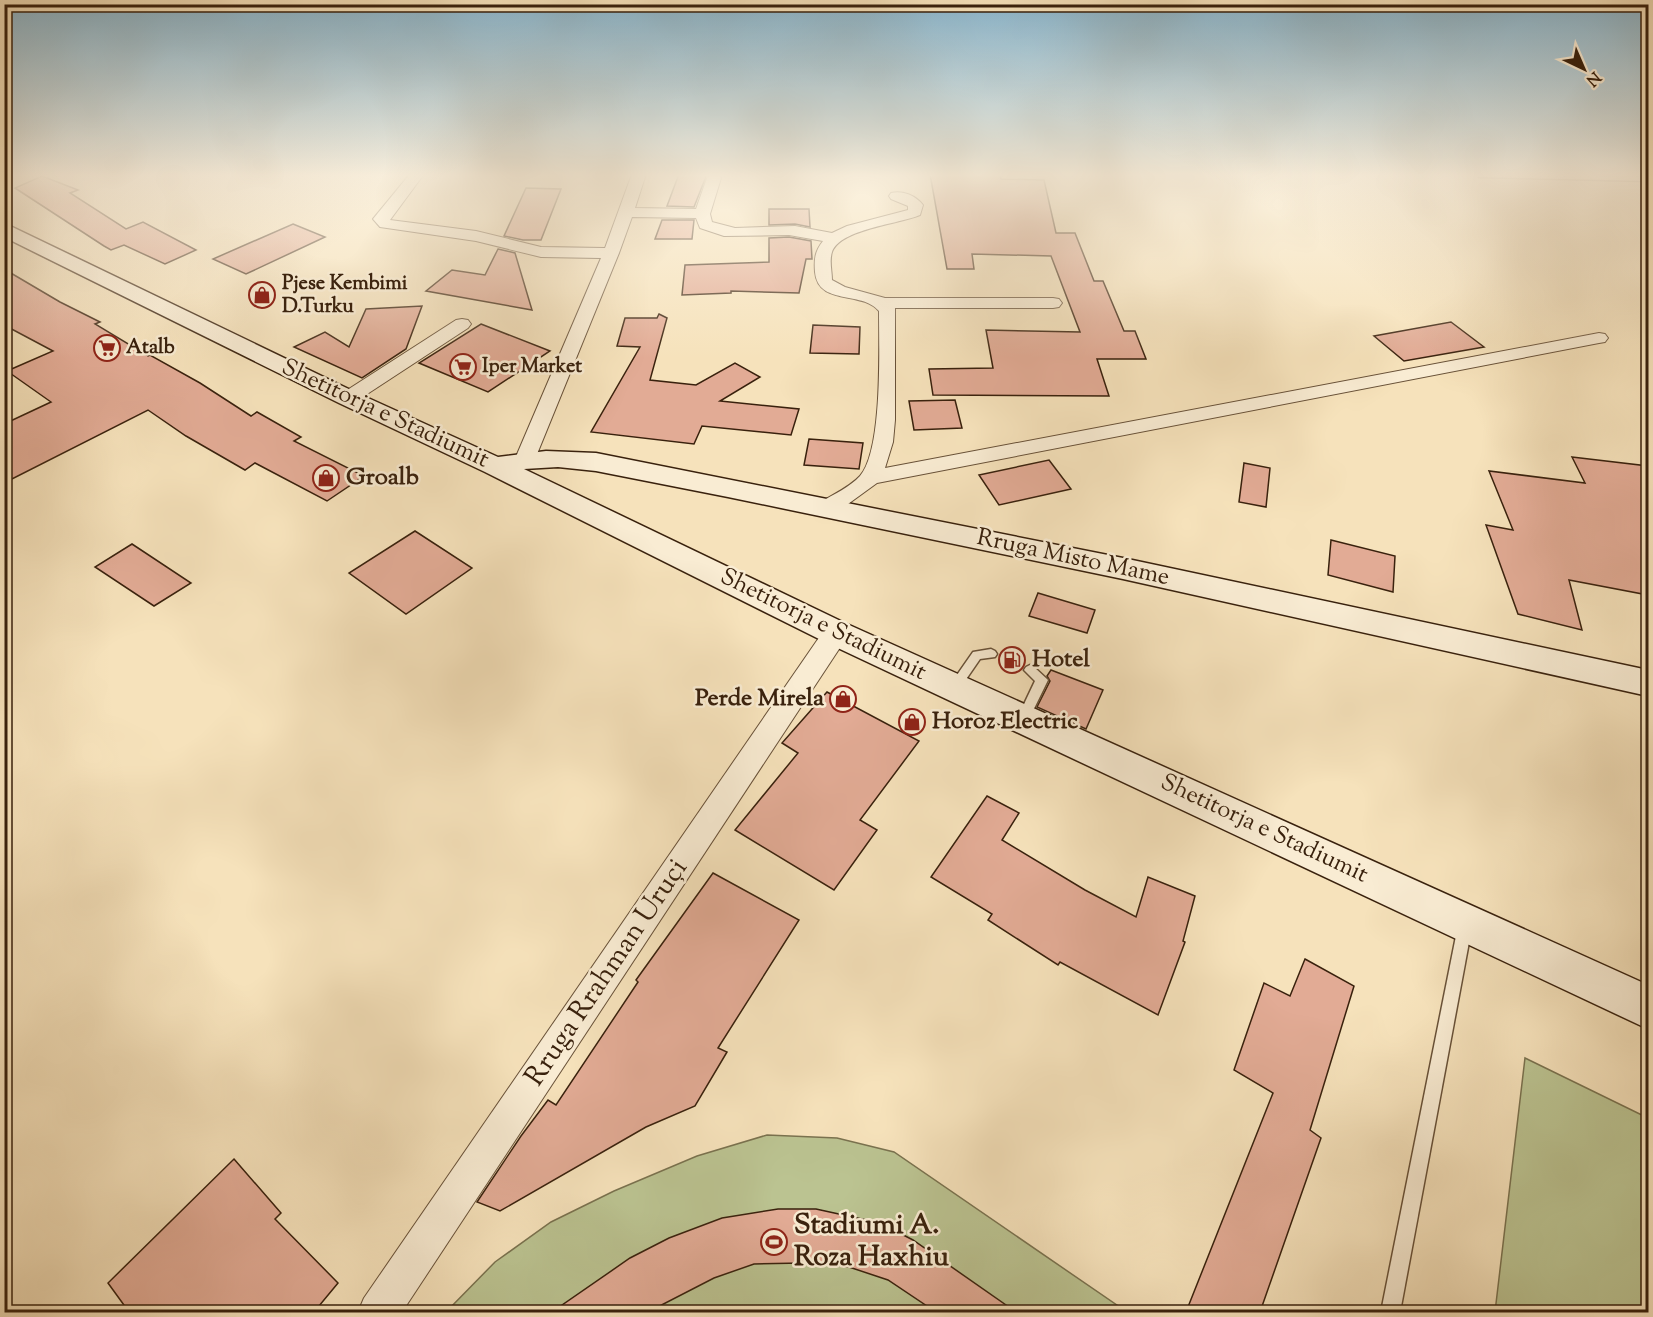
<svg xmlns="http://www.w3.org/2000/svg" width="1653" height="1317" viewBox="0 0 1653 1317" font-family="'Sorts Mill Goudy',serif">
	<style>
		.green { fill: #bbc391; stroke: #7a724f; stroke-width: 1.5 }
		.building { fill: #e2ab95; stroke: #39210d; stroke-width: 1.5 }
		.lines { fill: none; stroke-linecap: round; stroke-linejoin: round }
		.service-casing { stroke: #685138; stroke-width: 3 }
		.minor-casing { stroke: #685138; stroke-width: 2 }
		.secondary-casing { stroke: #39210d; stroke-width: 3 }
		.service { fill: #f9ecd3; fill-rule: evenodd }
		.minor { fill: #f9ecd3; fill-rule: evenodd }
		.secondary { fill: #f9ecd3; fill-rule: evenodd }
		.labels { text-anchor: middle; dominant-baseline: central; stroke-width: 5; stroke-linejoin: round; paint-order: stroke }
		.far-poi-label { font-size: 20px; font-weight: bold; fill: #39210d; stroke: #f9ecd3; text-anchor: start }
		.street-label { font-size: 24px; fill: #39210d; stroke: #f9ecd3 }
		.poi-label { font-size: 24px; font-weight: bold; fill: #39210d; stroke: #f9ecd3; text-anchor: start }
		.near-street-label { font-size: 28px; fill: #39210d; stroke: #f9ecd3 }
		.near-poi-label { font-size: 28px; font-weight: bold; fill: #39210d; stroke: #f9ecd3; text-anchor: start }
	</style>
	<rect width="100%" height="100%" fill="#f6e2bb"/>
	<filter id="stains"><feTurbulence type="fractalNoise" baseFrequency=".00333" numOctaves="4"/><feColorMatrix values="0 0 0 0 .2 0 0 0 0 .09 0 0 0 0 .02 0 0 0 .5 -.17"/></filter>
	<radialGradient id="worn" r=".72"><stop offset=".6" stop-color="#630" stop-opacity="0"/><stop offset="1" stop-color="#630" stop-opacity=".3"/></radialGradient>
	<!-- green -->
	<g class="green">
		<polygon points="1525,1058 1648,1118 1648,1312 1495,1312"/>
		<polygon points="767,1135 837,1138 894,1152 1127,1312 446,1312 495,1262 551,1222 614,1191 697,1156"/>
	</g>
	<!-- building -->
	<g class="building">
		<polygon points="679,174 707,174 694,207 667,206"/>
		<polygon points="930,174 1000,174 1001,179 1044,180 1056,233 1075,233 1094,281 1103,281 1124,331 1135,331 1146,359 1097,359 1109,396 933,395 929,369 993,368 986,330 1080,332 1051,256 972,254 974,269 947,269"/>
		<polygon points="42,176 78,190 70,193 126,229 143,222 196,250 165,264 124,245 111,250 104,246 15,188"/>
		<polygon points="526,188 561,189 541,240 523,240 504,236"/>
		<polygon points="769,209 809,209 810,227 795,224 769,225"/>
		<polygon points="662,220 694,220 692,239 655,239"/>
		<polygon points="293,224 325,237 246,274 213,259"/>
		<polygon points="789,237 811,241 812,259 806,259 799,293 731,291 731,293 682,295 685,265 769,262 769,238"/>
		<polygon points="498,249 515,253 532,310 426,291 452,270 485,275"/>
		<polygon points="4,269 60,302 100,322 95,324 148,356 150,355 200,383 251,416 257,412 301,437 294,441 364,476 327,501 255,463 245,470 186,436 148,410 4,483 4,424 51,402 7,371 53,351 4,325"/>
		<polygon points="422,306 406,349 362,378 294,347 325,332 349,347 366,309"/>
		<polygon points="659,314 667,318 650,380 696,385 735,363 760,377 720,401 799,409 791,435 702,426 694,444 591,432 640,347 617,346 625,318 657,318"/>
		<polygon points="1451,322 1484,347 1404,361 1374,336"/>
		<polygon points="481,324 550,351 488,392 419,363"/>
		<polygon points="813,325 860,327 859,354 810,353"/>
		<polygon points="955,400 962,428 914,430 909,401"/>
		<polygon points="809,439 863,443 859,469 804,465"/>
		<polygon points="1572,457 1648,466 1648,595 1569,580 1582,630 1518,614 1486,525 1513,530 1489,471 1585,483"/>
		<polygon points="1049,460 1071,489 999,505 979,475"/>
		<polygon points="1244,463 1270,468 1266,507 1239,502"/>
		<polygon points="415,531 472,568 406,614 349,573"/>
		<polygon points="1331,540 1395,556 1393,592 1328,575"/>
		<polygon points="132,544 191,583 154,606 95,567"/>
		<polygon points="1038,593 1095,610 1087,633 1029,616"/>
		<polygon points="1051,670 1103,690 1086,729 1037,707 1050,681 1047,676"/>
		<polygon points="827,692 919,741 860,820 877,830 834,890 735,830 798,753 782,743"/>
		<polygon points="987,796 1019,813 1002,840 1085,890 1136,917 1148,877 1195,896 1183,941 1185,942 1158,1015 1060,962 1058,965 988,920 992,914 931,877"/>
		<polygon points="713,873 799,920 718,1048 727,1052 695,1106 646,1127 500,1211 477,1202 521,1136 548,1100 556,1105 638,982 636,980"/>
		<polygon points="1305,959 1354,986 1310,1130 1321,1138 1260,1312 1186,1312 1273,1093 1234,1070 1264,983 1290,996"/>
		<polygon points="234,1159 281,1213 275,1219 338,1283 314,1312 129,1312 108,1283"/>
		<polygon points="778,1209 816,1209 880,1223 913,1240 1016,1312 936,1312 888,1280 849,1267 803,1263 754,1264 714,1278 648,1312 552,1312 630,1258 669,1238 722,1218"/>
	</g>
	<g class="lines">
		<defs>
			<g id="service">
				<polygon points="1481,174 1648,177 1648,181 1479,177 1479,175"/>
				<polygon points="991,649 995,651 997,654 995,657 980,659 958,691 950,691 948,688 950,685 973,652"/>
				<polygon points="1030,665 1034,667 1048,680 1027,723 1019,723 1017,719 1035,681 1024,670 1026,667"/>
				<polygon points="1465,919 1470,921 1472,926 1400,1312 1381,1312 1458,926 1460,921"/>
			</g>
			<g id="minor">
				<path d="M410,174H424L390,220L476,231L541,247L605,248L632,174H646L635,208L696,209L707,178L709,175H719L721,178L710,214L712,222L735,228L795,226L832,233L847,226L908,210V206L891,199L889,196L891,193C903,190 916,196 923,205L920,215C899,224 840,229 832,252C829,261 832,271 832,280L845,287L885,298H1053L1059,299L1062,303L1059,307L1053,308H895V420L893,442L885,468L1599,333L1605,334L1608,338L1605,342L1599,343L877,483L837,512L829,514L821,512L818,507L821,502C834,494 850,487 860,476C883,450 879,346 879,311C861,290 818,306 815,272C814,259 815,251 823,241L789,235L724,236L700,228L696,218L632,217L619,253L535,459L532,464L525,466L518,464L515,459L601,258L541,257L476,241L380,227L373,219Z"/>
				<polygon points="462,319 468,320 471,324 468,328 355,402 341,402 338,398 341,394 456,320"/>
				<polygon points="836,624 845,626 848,633 845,640 402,1312 358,1312 364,1298 827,626"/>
			</g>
			<polygon id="secondary" points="4,223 357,393 498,457 546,451 596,453 1123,558 1648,670 1648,696 1123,579 728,497 596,471 558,467 524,469 847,624 1648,985 1648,1029 825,642 485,472 339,403 4,237"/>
		</defs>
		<!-- service casing -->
		<use href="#service" class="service-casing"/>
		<!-- minor casing -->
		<use href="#minor" class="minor-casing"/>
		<!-- secondary casing -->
		<use href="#secondary" class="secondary-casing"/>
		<!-- service -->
		<use href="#service" class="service"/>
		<!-- minor -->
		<use href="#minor" class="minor"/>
		<!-- secondary -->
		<use href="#secondary" class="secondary"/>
	</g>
	<!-- sky -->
	<linearGradient id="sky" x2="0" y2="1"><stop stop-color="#8ab8d1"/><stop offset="0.49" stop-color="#fbf2e0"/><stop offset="1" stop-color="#fbf2e0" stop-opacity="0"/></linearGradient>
	<rect width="1653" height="358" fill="url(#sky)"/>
	<!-- icons -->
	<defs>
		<symbol id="shop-ring" viewBox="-11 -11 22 22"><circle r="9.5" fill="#f9ecd3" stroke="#8f2418" stroke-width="1.5"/><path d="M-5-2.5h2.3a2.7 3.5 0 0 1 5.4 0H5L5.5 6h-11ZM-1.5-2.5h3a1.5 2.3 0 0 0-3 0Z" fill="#8f2418"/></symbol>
		<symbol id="supermarket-ring" viewBox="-11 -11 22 22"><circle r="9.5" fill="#f9ecd3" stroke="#8f2418" stroke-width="1.5"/><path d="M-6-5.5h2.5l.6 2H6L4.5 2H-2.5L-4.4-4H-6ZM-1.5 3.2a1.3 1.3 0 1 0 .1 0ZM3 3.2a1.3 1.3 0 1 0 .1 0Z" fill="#8f2418"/></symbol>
		<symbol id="fuel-ring" viewBox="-11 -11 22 22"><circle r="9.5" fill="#f9ecd3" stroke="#8f2418" stroke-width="1.5"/><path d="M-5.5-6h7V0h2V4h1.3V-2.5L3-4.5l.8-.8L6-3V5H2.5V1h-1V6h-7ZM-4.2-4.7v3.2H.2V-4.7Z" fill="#8f2418"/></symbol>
		<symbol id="stadium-ring" viewBox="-11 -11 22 22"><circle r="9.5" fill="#f9ecd3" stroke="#8f2418" stroke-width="1.5"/><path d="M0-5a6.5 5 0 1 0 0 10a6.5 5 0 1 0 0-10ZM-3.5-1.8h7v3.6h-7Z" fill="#8f2418"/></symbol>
	</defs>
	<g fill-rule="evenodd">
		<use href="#shop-ring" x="247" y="280" width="30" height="30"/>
		<use href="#supermarket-ring" x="92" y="333" width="30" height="30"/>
		<use href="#supermarket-ring" x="448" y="352" width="30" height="30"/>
		<use href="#shop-ring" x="311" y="463" width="30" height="30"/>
		<use href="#fuel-ring" x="997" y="645" width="30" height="30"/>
		<use href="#shop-ring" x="828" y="684" width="30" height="30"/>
		<use href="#shop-ring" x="897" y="707" width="30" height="30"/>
		<use href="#stadium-ring" x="759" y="1227" width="30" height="30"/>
	</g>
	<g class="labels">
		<!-- far-poi labels -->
		<g class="far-poi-label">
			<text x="282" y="284">Pjese Kembimi<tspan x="282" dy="23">D.Turku</tspan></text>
			<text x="126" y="348">Atalb</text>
			<text x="482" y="367">Iper Market</text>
		</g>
		<!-- street labels -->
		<g class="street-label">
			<text transform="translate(385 414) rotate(25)">Shetitorja e Stadiumit</text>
			<text transform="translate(1073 558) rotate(12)">Rruga Misto Mame</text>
			<text transform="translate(823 625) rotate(26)">Shetitorja e Stadiumit</text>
			<text transform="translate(1264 829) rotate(25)">Shetitorja e Stadiumit</text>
		</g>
		<!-- poi labels -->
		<g class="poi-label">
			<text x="346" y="478">Groalb</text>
			<text x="1032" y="660">Hotel</text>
			<text x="824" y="699" text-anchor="end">Perde Mirela</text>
			<text x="932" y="722">Horoz Electric</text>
		</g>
		<!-- near-street labels -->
		<g class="near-street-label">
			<text transform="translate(607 973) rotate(-56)">Rruga Rrahman Uruçi</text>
		</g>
		<!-- near-poi labels -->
		<g class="near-poi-label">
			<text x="794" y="1226">Stadiumi A.<tspan x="794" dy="32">Roza Haxhiu</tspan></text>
		</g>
	</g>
	<!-- margin -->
	<rect width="1653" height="1317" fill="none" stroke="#f6e2bb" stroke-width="24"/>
	<rect x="6" y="6" width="1641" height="1305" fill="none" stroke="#39210d" stroke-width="3"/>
	<rect x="12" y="12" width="1629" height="1293" fill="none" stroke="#39210d" stroke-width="1.5"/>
	<!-- north arrow -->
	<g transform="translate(1584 69) rotate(136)" stroke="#f9ecd3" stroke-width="4.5" paint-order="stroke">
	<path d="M0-4.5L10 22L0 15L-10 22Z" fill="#39210d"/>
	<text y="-9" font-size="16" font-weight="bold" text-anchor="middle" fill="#39210d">N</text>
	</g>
	<rect width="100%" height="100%" filter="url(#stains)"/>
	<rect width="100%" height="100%" fill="url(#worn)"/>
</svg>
